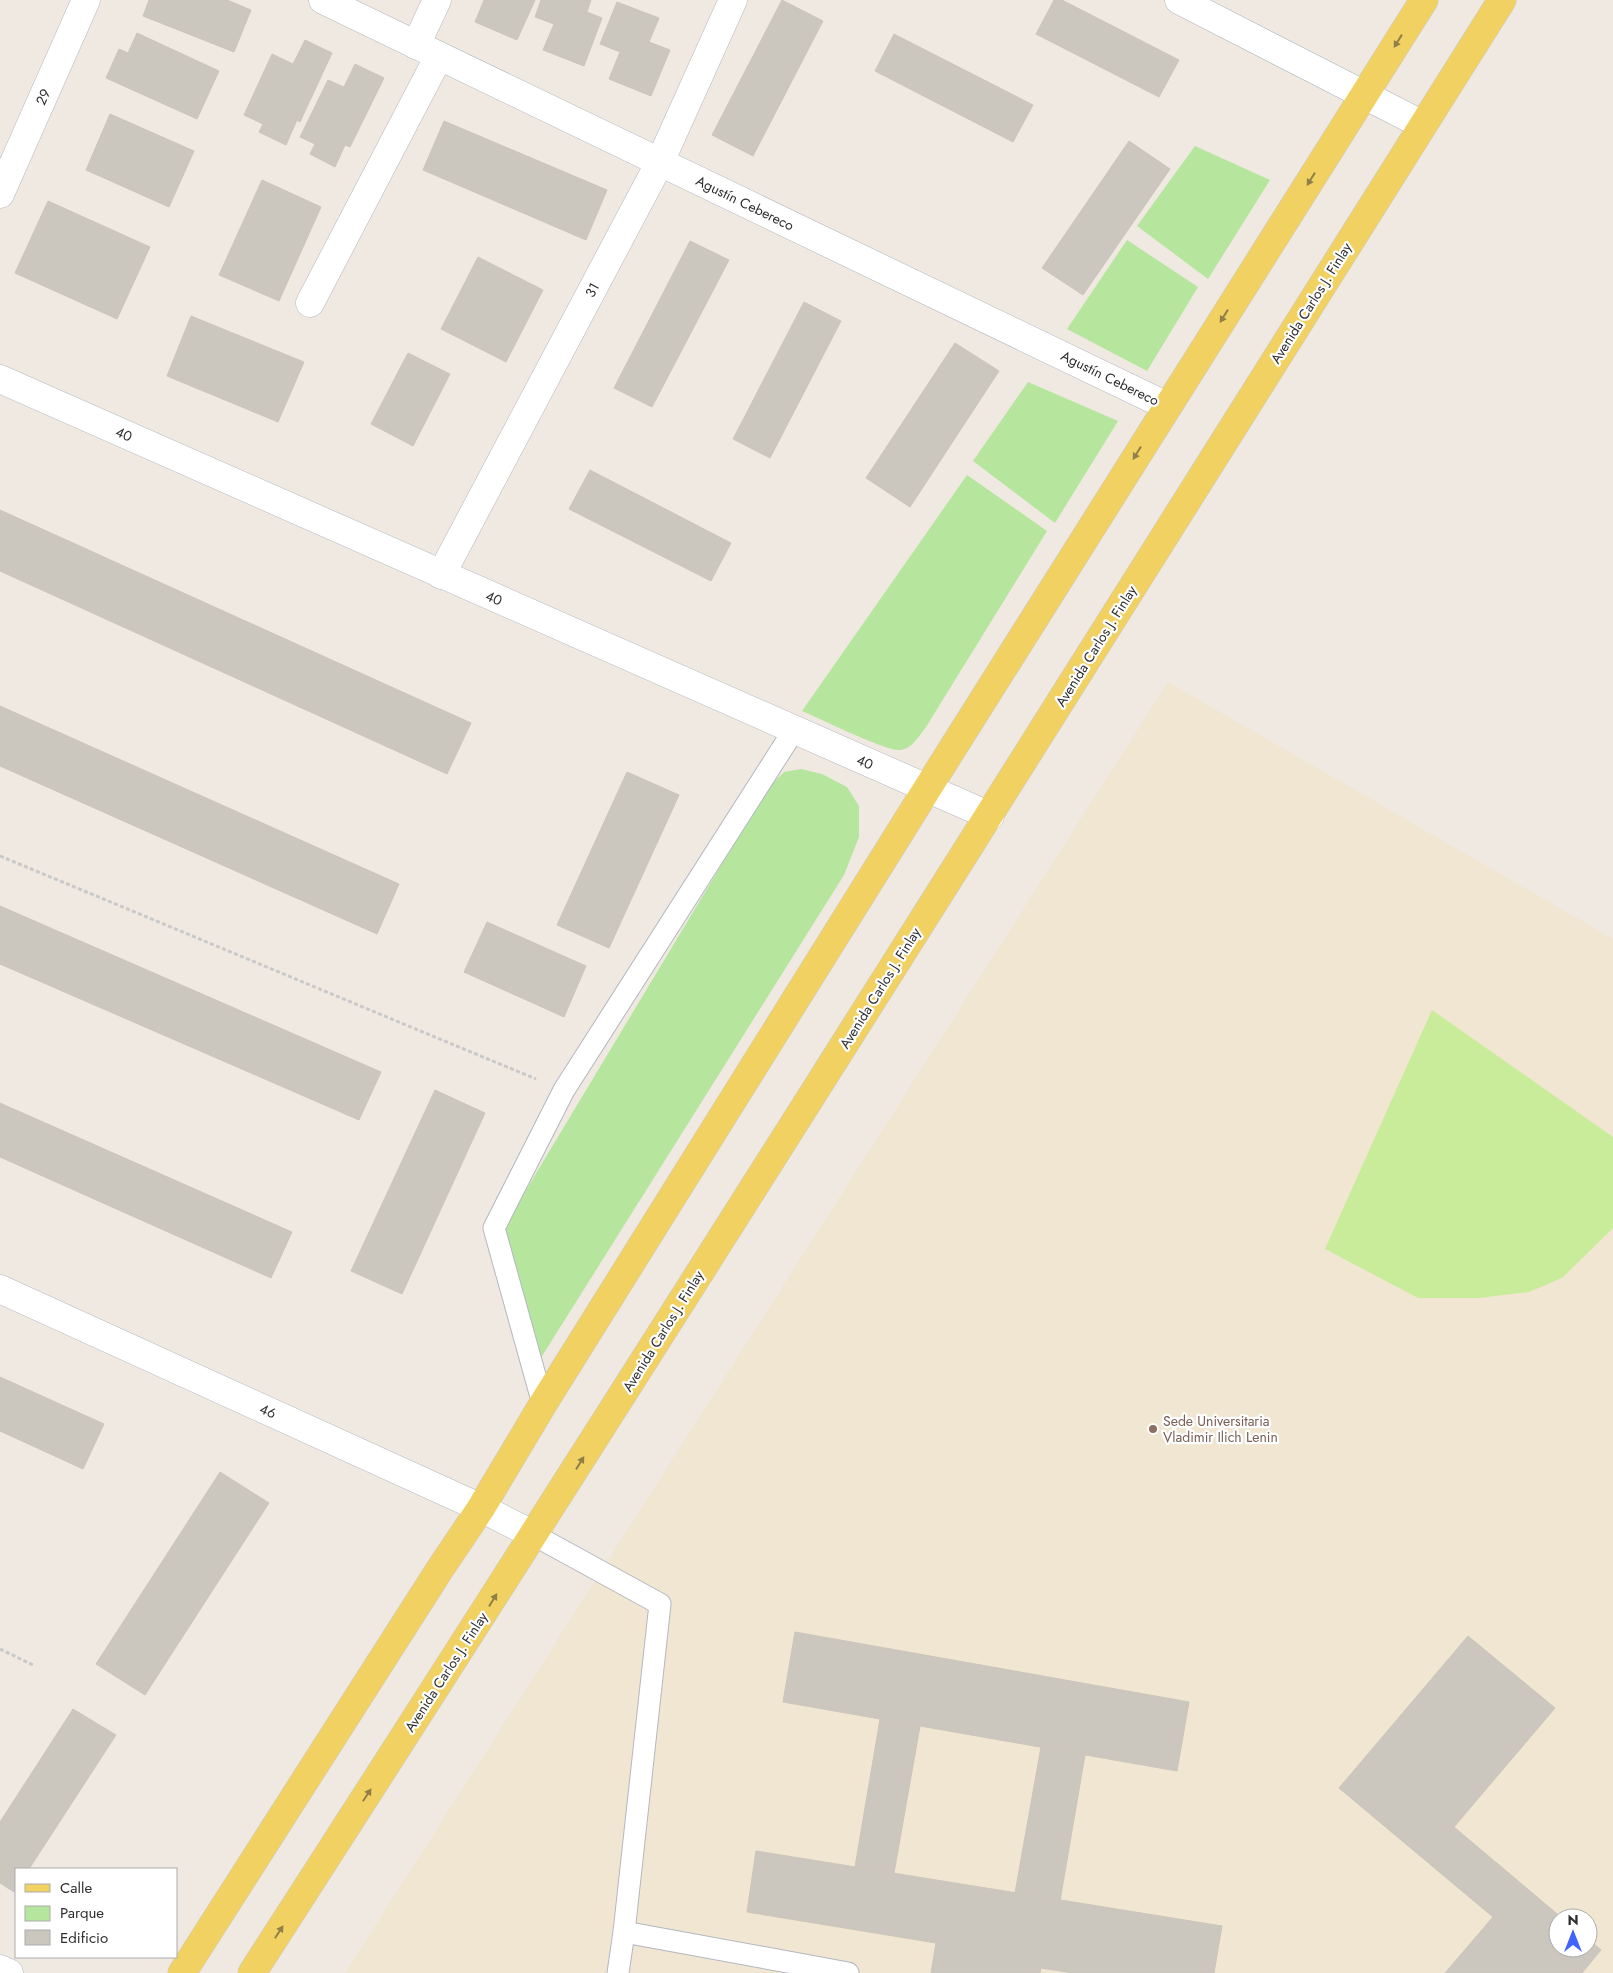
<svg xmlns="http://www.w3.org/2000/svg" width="1613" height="1973" viewBox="0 0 1613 1973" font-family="Jost,sans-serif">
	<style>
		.education { fill: #f0e6d1; fill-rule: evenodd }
		.green { fill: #b6e59e }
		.pitch { fill: #c9ec9a }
		.building { fill: #cbc7bf; stroke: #cbc5ba }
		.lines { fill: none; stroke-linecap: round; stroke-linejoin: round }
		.lane-casing { stroke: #b4b7c1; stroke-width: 23 }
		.street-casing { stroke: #b4b7c1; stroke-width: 29 }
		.secondary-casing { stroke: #b4b7c1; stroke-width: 29 }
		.primary-casing { stroke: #c9c9c9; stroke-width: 29 }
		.path { stroke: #c9c9c9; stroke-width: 3; stroke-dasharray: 4 2.5; stroke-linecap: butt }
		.lane { stroke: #fff; stroke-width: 21 }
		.street { stroke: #fff; stroke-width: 28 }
		.secondary { stroke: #fff; stroke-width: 28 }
		.primary { stroke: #f2d163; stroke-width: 28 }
		.oneway { fill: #908048 }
		.education-dot { fill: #8d6e63; stroke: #fff; stroke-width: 2 }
		.labels { text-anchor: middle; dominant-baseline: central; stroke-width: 4.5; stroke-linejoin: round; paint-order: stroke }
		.street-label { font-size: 14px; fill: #2e2e2e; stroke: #fff }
		.education-label { font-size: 14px; fill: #785e54; stroke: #fff; text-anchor: start }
	</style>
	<rect width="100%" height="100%" fill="#efe9e1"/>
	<!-- education -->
	<path class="education" d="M1168,682L1613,939V1973H345ZM1558,1918H1588V1948H1558Z"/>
	<!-- green -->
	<g class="green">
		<polygon points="1195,146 1270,180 1208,279 1137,226"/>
		<polygon points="1127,240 1198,287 1147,371 1067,329"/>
		<polygon points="1028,382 1118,421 1055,523 973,461"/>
		<path d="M967,475L1047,531L926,727C919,736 912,749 900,750C885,751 819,718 802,711Z"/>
		<polygon points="801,769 822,774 847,787 859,806 859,837 844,875 539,1361 502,1230 767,789 784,772"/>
	</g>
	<!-- pitch -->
	<polygon class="pitch" points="1432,1010 1613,1137 1613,1228 1562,1278 1529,1292 1479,1298 1418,1298 1325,1249"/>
	<!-- building -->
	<g class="building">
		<polygon points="149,0 227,0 251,10 234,52 143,16"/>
		<polygon points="484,0 535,0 517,40 475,22"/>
		<polygon points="541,0 591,0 587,12 602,18 584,66 543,50 554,24 535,17"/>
		<polygon points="782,0 823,21 753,156 712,135"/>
		<polygon points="1054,0 1062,0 1179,60 1159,97 1036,34"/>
		<polygon points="617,2 659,18 649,42 670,50 651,96 609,79 620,52 600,44"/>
		<polygon points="137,33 219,71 197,119 106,78 119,49 128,53"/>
		<polygon points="894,34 1033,105 1013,142 875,71"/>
		<polygon points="305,40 332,53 300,122 297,120 286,145 259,132 263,124 244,115 272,54 293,64"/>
		<polygon points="355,64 384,78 350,147 345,145 335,167 310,154 315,144 300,137 328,80 344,87"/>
		<polygon points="110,114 194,151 169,207 86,170"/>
		<polygon points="444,121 607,190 586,240 423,170"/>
		<polygon points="1129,141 1170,169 1083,295 1042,268"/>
		<polygon points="262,180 321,207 279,301 219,275"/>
		<polygon points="48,201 150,247 117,319 15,273"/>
		<polygon points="690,241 729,260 652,407 614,388"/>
		<polygon points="478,257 543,290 506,362 441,329"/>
		<polygon points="804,302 841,321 770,458 733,439"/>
		<polygon points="191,316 304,362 278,422 167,376"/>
		<polygon points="955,343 999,371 910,507 866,478"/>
		<polygon points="408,353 450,374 413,446 371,424"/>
		<polygon points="590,470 731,543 711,581 569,509"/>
		<polygon points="0,510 471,723 447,774 0,571"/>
		<polygon points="0,706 399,884 377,934 0,766"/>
		<polygon points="627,772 679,795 609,948 557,925"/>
		<polygon points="0,906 381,1072 359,1120 0,964"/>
		<polygon points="487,922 586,966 564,1017 464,972"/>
		<polygon points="435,1090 485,1113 402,1294 351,1271"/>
		<polygon points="0,1103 292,1232 271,1278 0,1157"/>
		<polygon points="0,1377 104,1424 83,1469 0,1431"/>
		<polygon points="220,1472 269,1503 145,1695 96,1664"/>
		<polygon points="795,1632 1189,1702 1177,1771 783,1702"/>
		<polygon points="1468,1636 1555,1708 1454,1827 1562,1918 1558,1918 1558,1948 1588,1948 1588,1939 1601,1950 1582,1973 1445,1973 1493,1917 1339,1788"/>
		<polygon points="73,1709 116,1735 29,1869 16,1869 16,1888 14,1892 0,1883 0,1822"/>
		<polygon points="880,1719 920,1726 894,1873 855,1867"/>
		<polygon points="1041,1747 1085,1755 1060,1901 1015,1893"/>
		<polygon points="756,1851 1222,1926 1214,1973 1073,1973 1041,1968 1040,1973 931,1973 936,1943 747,1912"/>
	</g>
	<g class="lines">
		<defs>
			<g id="lane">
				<polyline points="543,1404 494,1228 564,1090 794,730"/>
				<polyline points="534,1535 660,1604 624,1932 848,1973"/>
				<polyline points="618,1973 624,1932"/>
			</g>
			<g id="street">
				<polyline points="323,0 1167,406"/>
				<polyline points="1179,0 1423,125"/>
				<polyline points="416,45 437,0"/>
				<polyline points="0,194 86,0"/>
				<polyline points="310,303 439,56"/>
				<polyline points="0,379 990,816"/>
				<polyline points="441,575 660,162 733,0"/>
				<polyline points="0,1289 481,1508 534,1535"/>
			</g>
			<polyline id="secondary" points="0,1969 9,1973"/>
			<g id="primary">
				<polyline points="182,1973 440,1569 481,1508 543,1404 927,789 1424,0"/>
				<path d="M252,1973C674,1319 1087,659 1502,0"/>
			</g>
		</defs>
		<!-- lane casing -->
		<use href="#lane" class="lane-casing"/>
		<!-- street casing -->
		<use href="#street" class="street-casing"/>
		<!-- secondary casing -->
		<use href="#secondary" class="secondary-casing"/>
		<!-- primary casing -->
		<use href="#primary" class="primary-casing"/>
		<!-- path -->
		<g class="path">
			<polyline points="0,856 536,1079"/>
			<polyline points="0,1649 33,1665"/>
		</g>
		<!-- lane -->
		<use href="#lane" class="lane"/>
		<!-- street -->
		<use href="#street" class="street"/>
		<!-- secondary -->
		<use href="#secondary" class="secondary"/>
		<!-- primary -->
		<use href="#primary" class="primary"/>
	</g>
	<!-- one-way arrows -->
	<defs><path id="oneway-solid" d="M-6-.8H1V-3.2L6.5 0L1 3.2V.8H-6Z" transform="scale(1.25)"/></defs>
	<g class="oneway">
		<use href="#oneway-solid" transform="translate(1398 41) rotate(122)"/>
		<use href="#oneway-solid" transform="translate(1311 179) rotate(122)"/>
		<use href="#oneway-solid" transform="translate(1224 316) rotate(122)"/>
		<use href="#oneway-solid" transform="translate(1137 453) rotate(122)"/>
		<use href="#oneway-solid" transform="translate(580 1463) rotate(-58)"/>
		<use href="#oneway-solid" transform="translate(493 1600) rotate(-58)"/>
		<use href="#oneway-solid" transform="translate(367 1795) rotate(-57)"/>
		<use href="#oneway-solid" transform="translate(279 1932) rotate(-57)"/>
	</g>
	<!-- markers -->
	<circle class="education-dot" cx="1153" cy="1429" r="5"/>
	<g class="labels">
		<!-- street labels -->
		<g class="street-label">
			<text transform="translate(43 97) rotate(-66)">29</text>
			<text transform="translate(745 203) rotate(26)">Agustín Cebereco</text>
			<text transform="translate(592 290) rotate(-62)">31</text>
			<text transform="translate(1311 303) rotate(-58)">Avenida Carlos J. Finlay</text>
			<text transform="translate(1110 378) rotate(26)">Agustín Cebereco</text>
			<text transform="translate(124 434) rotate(24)">40</text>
			<text transform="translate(494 598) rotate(24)">40</text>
			<text transform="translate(1096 646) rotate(-58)">Avenida Carlos J. Finlay</text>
			<text transform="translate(865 762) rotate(24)">40</text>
			<text transform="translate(880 988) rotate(-58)">Avenida Carlos J. Finlay</text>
			<text transform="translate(663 1331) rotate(-58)">Avenida Carlos J. Finlay</text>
			<text transform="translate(268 1411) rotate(24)">46</text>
			<text transform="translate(446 1672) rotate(-57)">Avenida Carlos J. Finlay</text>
		</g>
		<!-- education labels -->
		<g class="education-label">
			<text x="1163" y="1421">Sede Universitaria<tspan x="1163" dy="16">Vladimir Ilich Lenin</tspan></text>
		</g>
	</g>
	<!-- legend -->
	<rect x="15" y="1868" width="162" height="90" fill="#ffffff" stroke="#ababab"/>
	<rect x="25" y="1884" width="25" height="8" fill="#f2d163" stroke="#ababab"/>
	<text x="60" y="1893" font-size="15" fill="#2e2e2e">Calle</text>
	<rect x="25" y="1906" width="25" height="15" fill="#b6e59e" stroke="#ababab"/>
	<text x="60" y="1918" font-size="15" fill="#2e2e2e">Parque</text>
	<rect x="25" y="1930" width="25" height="15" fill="#cbc7bf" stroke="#ababab"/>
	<text x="60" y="1943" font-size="15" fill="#2e2e2e">Edificio</text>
	<!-- north arrow -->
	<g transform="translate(1573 1933)"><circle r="24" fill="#ffffff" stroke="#ababab"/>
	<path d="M0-4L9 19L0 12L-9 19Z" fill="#4264fb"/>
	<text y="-8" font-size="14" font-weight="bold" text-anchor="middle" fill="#2e2e2e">N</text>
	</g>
</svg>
